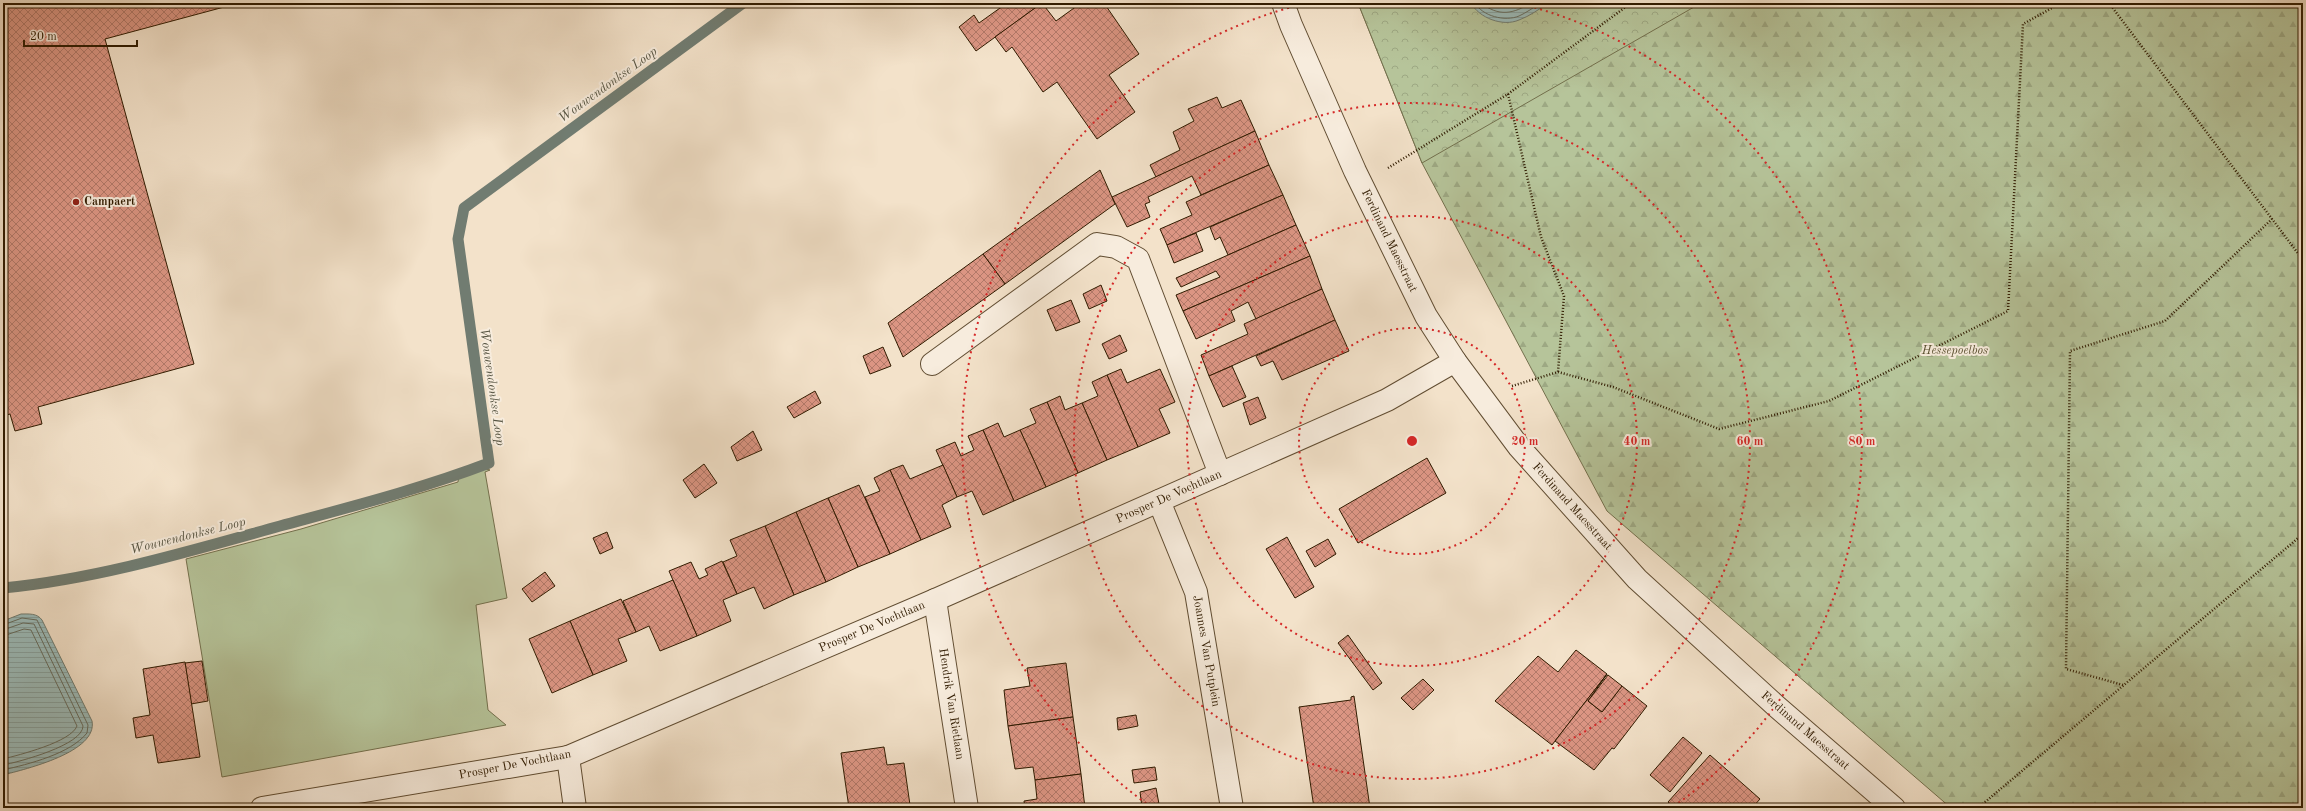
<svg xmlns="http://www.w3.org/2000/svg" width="2306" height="811" viewBox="0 0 2306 811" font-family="'Old Standard TT',serif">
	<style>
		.green { fill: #b6c49a; stroke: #73704d }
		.forest { fill: url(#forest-firs); stroke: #73704d }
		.park { fill: url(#park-crowns); stroke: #73704d }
		.water { fill: url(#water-rules); stroke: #717c71 }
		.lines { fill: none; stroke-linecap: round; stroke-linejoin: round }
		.shore { stroke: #666c5e; stroke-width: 1 }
		.stream { stroke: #717c71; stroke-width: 11 }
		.building { fill: url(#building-cross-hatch); stroke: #301b00 }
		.minor-casing { stroke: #614d32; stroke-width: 24 }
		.path { stroke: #301b00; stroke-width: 2.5; stroke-dasharray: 1 2; stroke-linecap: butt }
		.minor { stroke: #f7ecdd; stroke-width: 22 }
		.ring { fill: none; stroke: #d62828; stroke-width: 2; stroke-dasharray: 2 4 }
		.poi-dot { fill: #8f2418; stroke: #f7ecdd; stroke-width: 1.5 }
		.labels { text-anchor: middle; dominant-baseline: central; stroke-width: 4; stroke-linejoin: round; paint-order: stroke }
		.poi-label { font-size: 12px; font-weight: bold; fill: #301b00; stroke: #f7ecdd; text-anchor: start }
		.street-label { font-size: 12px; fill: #301b00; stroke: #f7ecdd }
		.park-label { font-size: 12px; font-style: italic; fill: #584e2e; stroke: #f7ecdd }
		.water-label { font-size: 13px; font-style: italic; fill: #565442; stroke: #f7ecdd }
		.centre { fill: #d62828; stroke: #f7ecdd; stroke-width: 2 }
		.ring-label { font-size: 12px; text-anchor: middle; font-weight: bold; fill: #d62828; stroke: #f7ecdd; stroke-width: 4; stroke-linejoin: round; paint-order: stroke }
	</style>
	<defs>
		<pattern id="forest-firs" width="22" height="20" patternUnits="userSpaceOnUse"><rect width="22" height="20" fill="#b6c49a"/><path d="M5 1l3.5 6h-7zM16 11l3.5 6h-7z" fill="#9da883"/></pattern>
		<pattern id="park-crowns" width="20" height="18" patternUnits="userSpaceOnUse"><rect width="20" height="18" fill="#b6c49a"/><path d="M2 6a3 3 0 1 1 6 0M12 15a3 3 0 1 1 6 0" fill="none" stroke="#9da883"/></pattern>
		<pattern id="water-rules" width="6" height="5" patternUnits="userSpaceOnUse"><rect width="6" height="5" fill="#9cbdbc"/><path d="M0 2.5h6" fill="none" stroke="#87a2a0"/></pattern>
		<pattern id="building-cross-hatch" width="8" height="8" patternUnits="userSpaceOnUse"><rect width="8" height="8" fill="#db9583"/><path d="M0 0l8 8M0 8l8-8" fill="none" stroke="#b27969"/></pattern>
	</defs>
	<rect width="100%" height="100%" fill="#f3e2ca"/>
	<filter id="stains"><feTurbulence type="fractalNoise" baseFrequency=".005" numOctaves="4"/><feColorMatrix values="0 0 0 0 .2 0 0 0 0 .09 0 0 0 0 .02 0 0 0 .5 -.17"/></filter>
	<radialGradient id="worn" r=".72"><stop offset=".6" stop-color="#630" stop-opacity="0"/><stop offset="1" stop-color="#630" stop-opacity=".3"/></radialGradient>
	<!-- green -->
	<polygon class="green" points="482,468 490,470 485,472 507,598 476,605 488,710 506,725 222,777 186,559 301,529 458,482 459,475"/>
	<!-- forest -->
	<polygon class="forest" points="1358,3 2303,3 2303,808 1951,808 1607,511 1422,163"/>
	<!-- park -->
	<polygon class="park" points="1358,3 1701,3 1422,163"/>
	<!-- water -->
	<g class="water">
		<path d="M1471,3H1549C1539,9 1530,16 1519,20C1503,27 1479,18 1471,3Z"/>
		<path d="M21,614C29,614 37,613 42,620L92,721C98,752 26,769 3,775V621Z"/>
	</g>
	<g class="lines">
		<!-- shore -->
		<g class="shore">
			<path d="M1475,3C1482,16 1505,22 1519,16C1526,13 1534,7 1541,3"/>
			<path d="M1481,3C1499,17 1513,14 1531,3"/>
			<path d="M3,625L22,618L37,620L88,725L87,733C70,754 29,764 3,770"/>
			<path d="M3,630L23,623L34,624L83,726C83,745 19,762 3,765"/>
			<path d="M3,636L24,629L31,630L77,726C71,742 19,755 3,759"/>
		</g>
		<!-- stream -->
		<path class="stream" d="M3,588C97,579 190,551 280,526C350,507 421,489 489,463L458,239L464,208L743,3"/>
	</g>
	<!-- building -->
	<g class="building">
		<polygon points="3,3 239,3 105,39 194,364 38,407 42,424 15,431 10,414 3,416"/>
		<polygon points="1007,3 1042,3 976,51 959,27 974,15 979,23"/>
		<polygon points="1042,3 1056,21 1081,3 1104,3 1139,54 1109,75 1135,112 1097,139 1057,82 1043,92 1012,47 1006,52 995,37"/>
		<polygon points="1217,97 1222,108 1241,100 1255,131 1156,177 1150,165 1180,150 1173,132 1194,121 1188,109"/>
		<polygon points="1255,131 1269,165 1201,195 1192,176 1148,197 1150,202 1145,204 1150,217 1127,227 1112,197"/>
		<polygon points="1269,165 1283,195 1167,245 1160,229 1192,215 1186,202"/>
		<polygon points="1100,170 1115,204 1005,284 983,254"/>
		<polygon points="1283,195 1296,225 1228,255 1220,237 1215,240 1210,227"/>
		<polygon points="1296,225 1310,256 1183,311 1176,295 1220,277 1216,271 1181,287 1176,278"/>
		<polygon points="1196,233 1203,251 1174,263 1167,245"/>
		<polygon points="983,254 1005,284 903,357 888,323"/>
		<polygon points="1310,256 1322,289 1256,319 1248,302 1231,311 1235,321 1196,339 1183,311"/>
		<polygon points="1101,285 1107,301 1089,309 1083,294"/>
		<polygon points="1322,289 1335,320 1209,376 1201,355 1248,334 1244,324"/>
		<polygon points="1071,300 1080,322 1056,331 1047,310"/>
		<polygon points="1335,320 1349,351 1282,380 1273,361 1261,366 1256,356"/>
		<polygon points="1120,335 1127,351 1109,359 1102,344"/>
		<polygon points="883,347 891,366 870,374 863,356"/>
		<polygon points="1232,366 1246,397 1223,407 1209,376"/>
		<polygon points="1121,369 1127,383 1160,369 1175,402 1159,409 1170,433 1138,447 1107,375"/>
		<polygon points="1107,375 1138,447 1107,460 1082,403 1098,396 1092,382"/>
		<polygon points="815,391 821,403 794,418 787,407"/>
		<polygon points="1060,396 1065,410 1082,403 1107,460 1078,473 1047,402"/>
		<polygon points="1258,397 1266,418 1250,425 1243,403"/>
		<polygon points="1047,402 1078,473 1046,487 1020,430 1036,423 1030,409"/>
		<polygon points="998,423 1004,437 1020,430 1046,487 1014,501 983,430"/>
		<polygon points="983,430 1014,501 983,515 972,491 957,497 936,450 955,442 961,456 974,450 968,436"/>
		<polygon points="753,431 762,450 737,461 731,447"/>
		<polygon points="1427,458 1446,493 1358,543 1339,509"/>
		<polygon points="704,464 717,483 695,498 683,480"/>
		<polygon points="903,465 910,479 943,465 957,497 942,505 951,527 921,540 890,470"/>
		<polygon points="890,470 921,540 890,554 865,497 880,491 874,478"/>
		<polygon points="859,485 890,554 858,567 828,498"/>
		<polygon points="828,498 858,567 826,582 796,512"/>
		<polygon points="796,512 826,582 794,595 765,526"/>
		<polygon points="765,526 794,595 764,609 754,587 737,594 723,562 737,556 730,540"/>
		<polygon points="607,532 613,548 600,554 593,538"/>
		<polygon points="1287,537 1314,587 1295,598 1266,549"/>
		<polygon points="1328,539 1336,554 1315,567 1306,551"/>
		<polygon points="722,561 737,594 723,600 731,621 697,636 669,571 691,562 699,579 708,575 705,569"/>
		<polygon points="545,572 555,586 532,602 522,589"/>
		<polygon points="673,580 697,636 660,651 649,626 636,632 623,601"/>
		<polygon points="621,599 636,632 618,639 627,661 593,675 570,621"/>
		<polygon points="570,621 593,675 552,693 529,639"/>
		<polygon points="1348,635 1382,683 1373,690 1338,643"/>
		<polygon points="1576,650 1607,674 1552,745 1495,701 1538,656 1558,672"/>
		<polygon points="202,661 208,701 191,704 185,663"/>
		<polygon points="185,662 200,757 158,763 153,735 136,738 133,718 150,715 143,669"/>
		<polygon points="1066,663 1073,717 1008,726 1004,690 1030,686 1027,668"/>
		<polygon points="1607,674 1588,701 1602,712 1622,686 1647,706 1614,749 1612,748 1594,770 1555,741"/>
		<polygon points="1608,675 1622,686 1602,712 1588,701"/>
		<polygon points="1423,679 1434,690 1413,710 1401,698"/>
		<polygon points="1354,696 1370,808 1314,808 1299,707 1351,700 1351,697"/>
		<polygon points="1136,715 1138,726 1118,730 1117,718"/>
		<polygon points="1073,717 1081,774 1035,780 1033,767 1015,769 1008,726"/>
		<polygon points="1683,737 1702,753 1670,792 1650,775"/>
		<polygon points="884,747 887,765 904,763 910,805 888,808 849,808 841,753"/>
		<polygon points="1710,755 1760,799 1752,808 1675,808 1668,802"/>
		<polygon points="1155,767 1157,780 1134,783 1132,770"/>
		<polygon points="1081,774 1085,808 1025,808 1024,801 1037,799 1035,780"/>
		<polygon points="1156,788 1159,804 1142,807 1140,792"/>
		<polygon points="910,805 911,808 888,808"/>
	</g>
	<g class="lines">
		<defs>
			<g id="minor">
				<polyline points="1283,3 1291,25 1355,171 1426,316 1455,361 1519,447 1637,579 1776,706 1894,808"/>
				<polyline points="932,364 1097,244 1116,247 1138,259 1220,474"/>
				<polyline points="1159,501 1196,592 1232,808"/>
				<polyline points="935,600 967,808"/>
				<polyline points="568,757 575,808"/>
				<polyline points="262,808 568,757 935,600 1387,400 1455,361"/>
			</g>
		</defs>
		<!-- minor casing -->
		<use href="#minor" class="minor-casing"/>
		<!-- path -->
		<g class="path">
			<polyline points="2109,3 2303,260"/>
			<polyline points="1508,94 1541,237 1564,296 1558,372"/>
			<polyline points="1388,168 1508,94 1631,3"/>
			<polyline points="1512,386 1558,372 1613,387 1719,429 1829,401 2008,311 2023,24 2061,3"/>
			<polyline points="2123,685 2066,669 2070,351 2165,321 2272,219"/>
			<polyline points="1978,808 2303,534"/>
		</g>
		<!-- minor -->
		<use href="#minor" class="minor"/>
	</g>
	<!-- distance rings -->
	<g class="ring">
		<circle cx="1412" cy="441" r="113"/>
		<circle cx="1412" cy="441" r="225"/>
		<circle cx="1412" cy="441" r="338"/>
		<path d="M1151 807A450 450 0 0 1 1307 3M1517 3A450 450 0 0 1 1673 807"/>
	</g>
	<!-- markers -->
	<circle class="poi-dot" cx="76" cy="202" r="4"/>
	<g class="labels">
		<!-- poi labels -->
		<g class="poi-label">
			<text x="84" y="202">Campaert</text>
		</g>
		<!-- street labels -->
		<g class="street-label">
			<text transform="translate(1389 241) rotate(64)">Ferdinand Maesstraat</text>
			<text transform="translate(1169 497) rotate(-24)">Prosper De Vochtlaan</text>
			<text transform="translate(1572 507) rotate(48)">Ferdinand Maesstraat</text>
			<text transform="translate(872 627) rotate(-23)">Prosper De Vochtlaan</text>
			<text transform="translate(1206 651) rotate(80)">Joannes Van Putplein</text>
			<text transform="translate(951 704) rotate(81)">Hendrik Van Rietlaan</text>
			<text transform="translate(1805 731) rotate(41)">Ferdinand Maesstraat</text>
			<text transform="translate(515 765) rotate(-11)">Prosper De Vochtlaan</text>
		</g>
		<!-- park labels -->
		<g class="park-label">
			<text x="1955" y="351">Hessepoelbos</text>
		</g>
		<!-- water labels -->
		<g class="water-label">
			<text transform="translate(608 85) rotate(-36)">Wouwendonkse Loop</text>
			<text transform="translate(492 387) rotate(82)">Wouwendonkse Loop</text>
			<text transform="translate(188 536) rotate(-14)">Wouwendonkse Loop</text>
		</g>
	</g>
	<circle cx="1412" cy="441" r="6" class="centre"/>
	<g class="ring-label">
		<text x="1525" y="445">20 m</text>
		<text x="1637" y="445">40 m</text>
		<text x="1750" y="445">60 m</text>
		<text x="1862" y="445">80 m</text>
	</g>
	<!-- margin -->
	<rect width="2306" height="811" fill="none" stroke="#f3e2ca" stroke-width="16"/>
	<rect x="4" y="4" width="2298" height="803" fill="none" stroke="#301b00" stroke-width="2"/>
	<rect x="8" y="8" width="2290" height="795" fill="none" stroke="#301b00"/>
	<!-- scale -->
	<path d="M24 40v6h113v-6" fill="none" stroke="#301b00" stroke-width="2"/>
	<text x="30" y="40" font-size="12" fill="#301b00" stroke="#f7ecdd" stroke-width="3" paint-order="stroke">20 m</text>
	<rect width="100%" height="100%" filter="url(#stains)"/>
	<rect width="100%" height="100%" fill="url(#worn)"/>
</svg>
